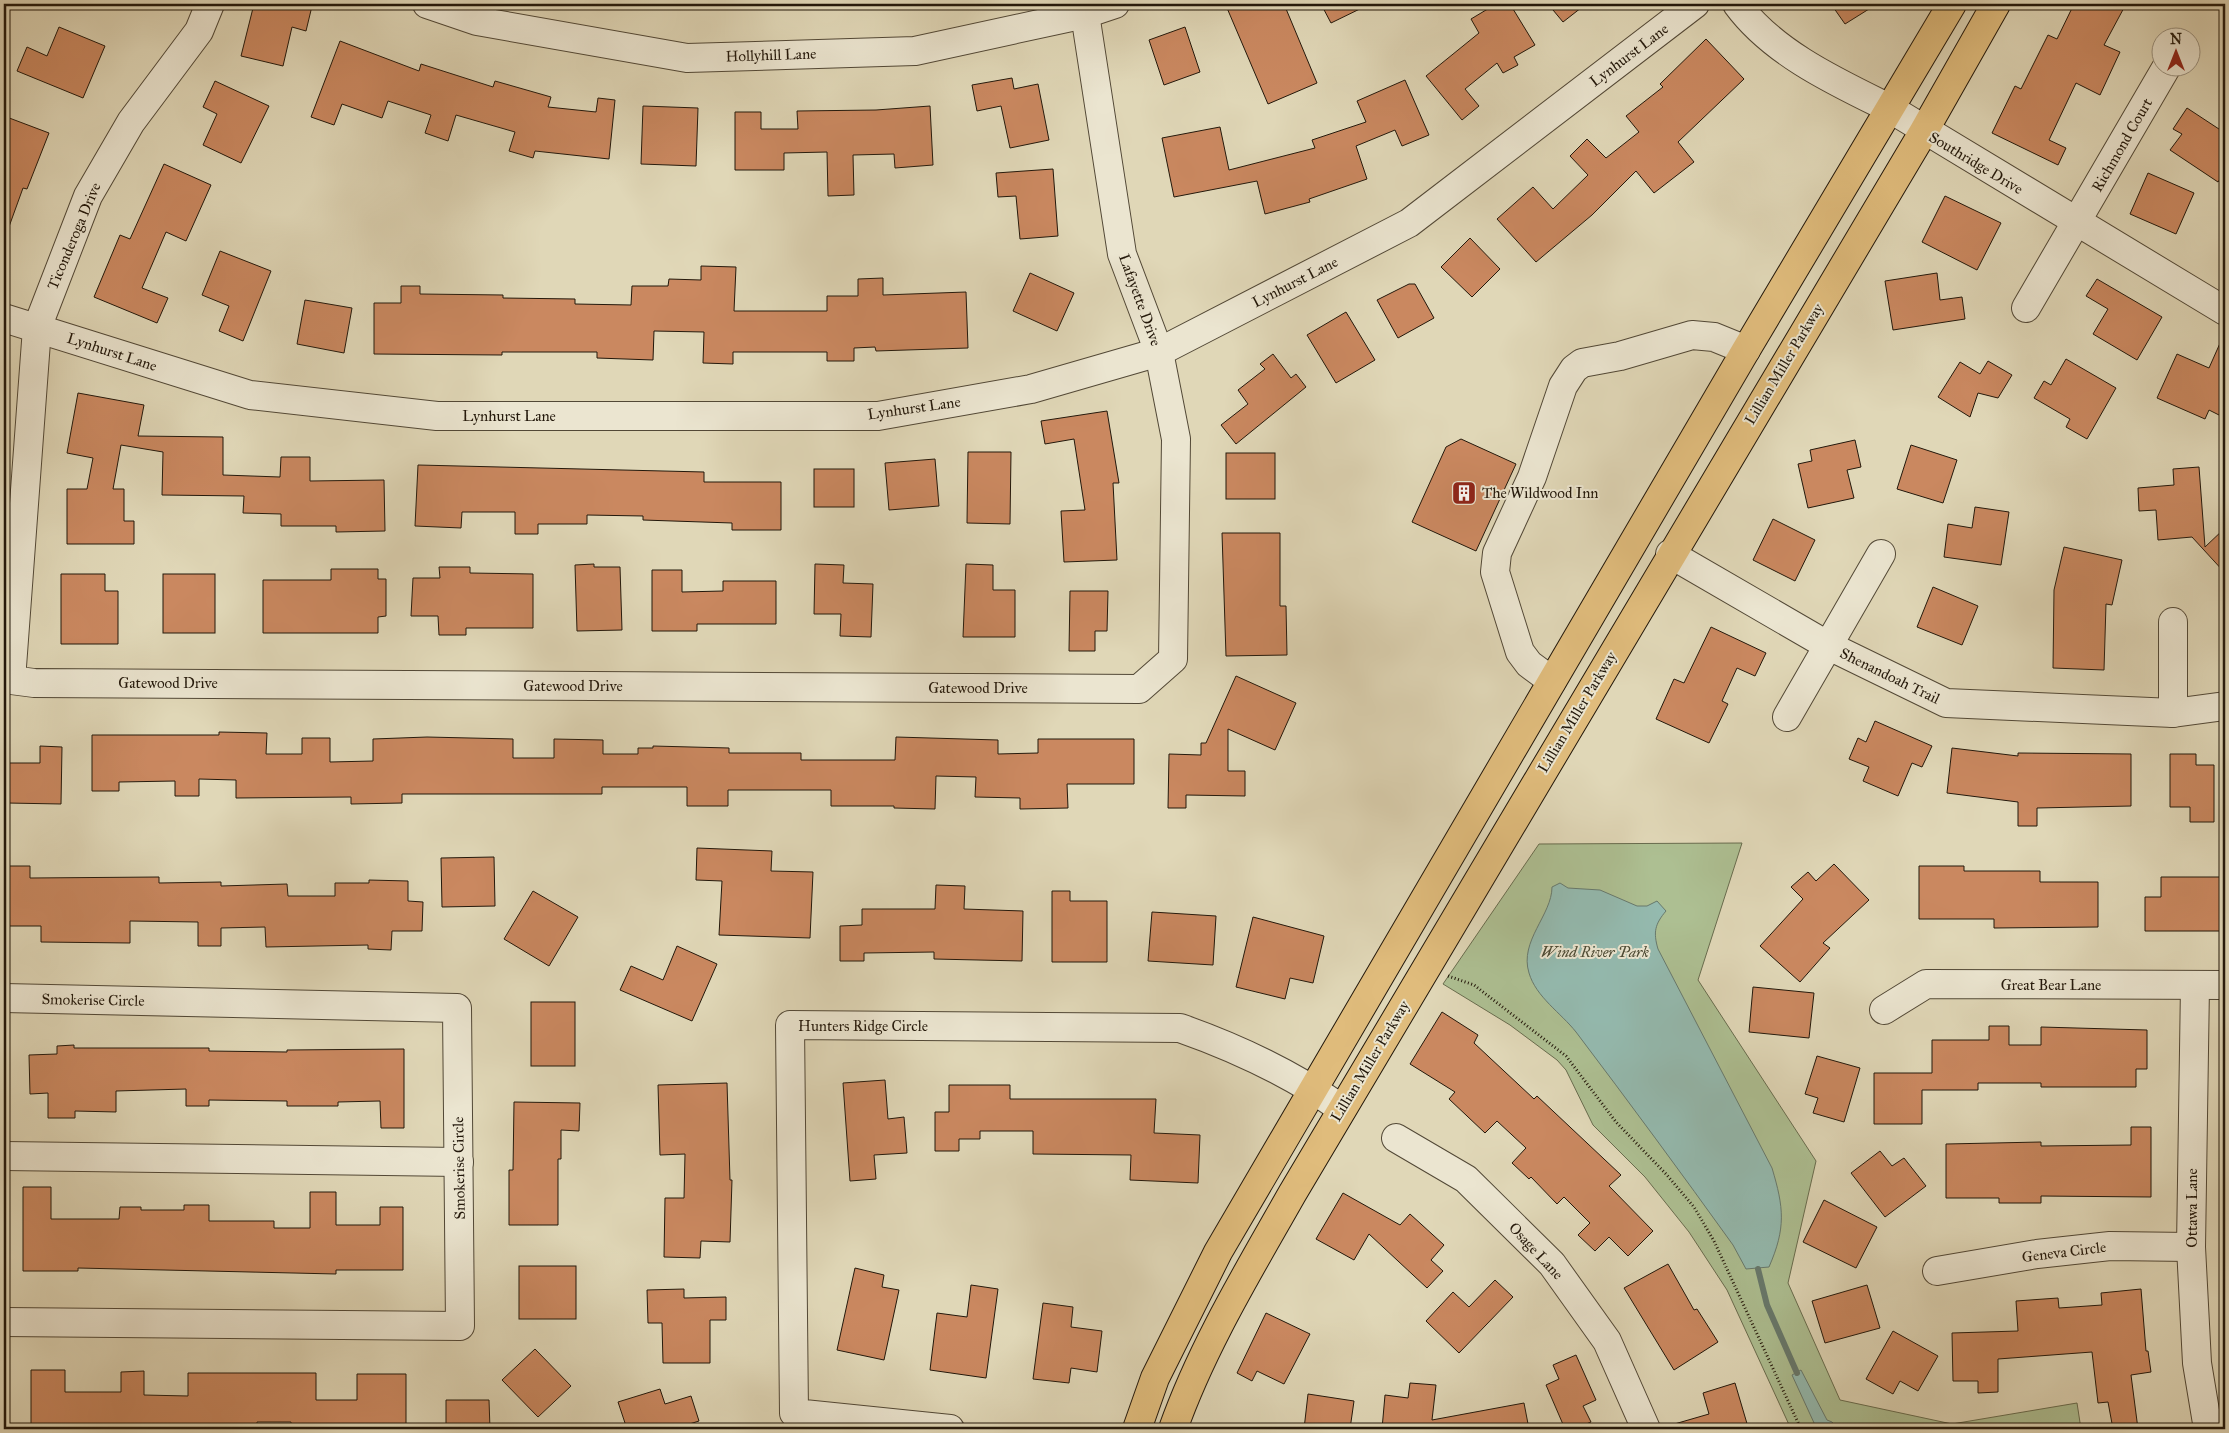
<svg xmlns="http://www.w3.org/2000/svg" width="2229" height="1433" viewBox="0 0 2229 1433" font-family="'IM FELL Great Primer',serif">
	<style>
		.green { fill: #adbf92; stroke: #686c4e }
		.water { fill: #94baaf; stroke: #67796d }
		.lines { fill: none; stroke-linecap: round; stroke-linejoin: round }
		.stream { stroke: #67796d; stroke-width: 6 }
		.building { fill: #ca8860; stroke: #23180b }
		.minor-casing { stroke: #524836; stroke-width: 30 }
		.major-casing { stroke: #23180b; stroke-width: 30 }
		.path { stroke: #23180b; stroke-width: 3; stroke-dasharray: 1 2.5; stroke-linecap: butt }
		.minor { stroke: #ebe5d0; stroke-width: 28 }
		.major { stroke: #e0bc7c; stroke-width: 28 }
		.labels { text-anchor: middle; dominant-baseline: central; stroke-width: 4; stroke-linejoin: round; paint-order: stroke }
		.street-label { font-size: 15px; fill: #23180b; stroke: #ebe5d0 }
		.poi-label { font-size: 15px; fill: #23180b; stroke: #ebe5d0; text-anchor: start }
		.park-label { font-size: 15px; font-style: italic; fill: #4c4a34; stroke: #ebe5d0 }
	</style>
	<rect width="100%" height="100%" fill="#e0d7b7"/>
	<filter id="stains"><feTurbulence type="fractalNoise" baseFrequency=".004" numOctaves="4"/><feColorMatrix values="0 0 0 0 .2 0 0 0 0 .09 0 0 0 0 .02 0 0 0 .5 -.17"/></filter>
	<radialGradient id="worn" r=".72"><stop offset=".6" stop-color="#630" stop-opacity="0"/><stop offset="1" stop-color="#630" stop-opacity=".3"/></radialGradient>
	<!-- green -->
	<polygon class="green" points="1742,843 1698,980 1816,1161 1788,1283 1840,1400 1952,1424 2077,1403 2081,1429 1791,1429 1727,1290 1689,1232 1645,1177 1593,1125 1566,1070 1557,1060 1510,1025 1443,984 1539,844"/>
	<!-- water -->
	<g class="water">
		<path d="M1560,883L1568,888L1600,890L1637,906H1647L1657,901L1666,911C1655,924 1653,932 1658,949L1772,1168C1784,1208 1786,1228 1769,1267L1746,1269L1733,1245C1682,1174 1629,1102 1576,1032C1561,1013 1536,997 1529,973C1519,941 1552,915 1552,887Z"/>
		<polygon points="1801,1370 1827,1420 1832,1422 1838,1429 1814,1429 1815,1425 1792,1375"/>
	</g>
	<g class="lines">
		<!-- stream -->
		<polyline class="stream" points="1758,1269 1767,1305 1797,1373"/>
	</g>
	<!-- building -->
	<g class="building">
		<polygon points="254,4 303,4 312,6 306,31 292,27 283,66 241,56"/>
		<polygon points="1237,4 1284,4 1317,83 1268,104 1227,8"/>
		<polygon points="1321,4 1370,4 1331,23"/>
		<polygon points="1496,4 1510,4 1535,45 1514,57 1518,65 1503,73 1497,63 1465,89 1479,106 1462,120 1426,76 1479,33 1471,19"/>
		<polygon points="1548,4 1586,4 1563,22"/>
		<polygon points="1831,4 1877,4 1845,24"/>
		<polygon points="2074,4 2126,4 2104,45 2120,52 2100,95 2076,83 2049,140 2066,148 2058,165 1992,133 2015,86 2021,89 2048,35 2057,39"/>
		<polygon points="59,27 105,46 83,98 17,71 27,47 47,56"/>
		<polygon points="1185,27 1200,72 1164,85 1149,40"/>
		<polygon points="1706,39 1744,79 1678,142 1694,162 1654,193 1636,171 1592,215 1536,262 1497,219 1533,187 1553,209 1588,175 1570,156 1587,139 1606,158 1639,132 1626,116 1663,87 1660,84"/>
		<polygon points="340,41 419,71 421,64 493,87 495,81 551,97 548,107 596,112 598,98 615,100 609,159 535,151 533,158 509,151 515,132 456,115 448,141 425,133 431,115 388,101 382,118 342,104 334,125 311,117"/>
		<polygon points="1012,78 1014,89 1038,84 1049,140 1010,148 1001,106 977,111 972,85"/>
		<polygon points="1405,80 1429,135 1402,146 1395,130 1356,146 1367,179 1309,199 1310,202 1265,214 1257,181 1174,197 1162,138 1220,127 1229,170 1315,148 1312,140 1366,122 1357,101"/>
		<polygon points="215,81 269,106 241,163 203,145 217,114 203,107"/>
		<polygon points="643,106 698,108 696,166 641,164"/>
		<polygon points="930,106 933,165 895,168 894,154 853,155 854,195 828,196 827,152 784,153 784,170 735,170 735,112 761,112 761,129 798,129 797,111 876,110"/>
		<polygon points="2187,108 2225,133 2225,172 2218,182 2170,150 2182,134 2173,129"/>
		<polygon points="4,116 49,133 27,189 23,188 6,235 4,234"/>
		<polygon points="164,164 211,185 186,241 166,232 142,288 168,298 157,323 94,297 120,235 130,239"/>
		<polygon points="1053,169 1058,236 1020,239 1016,196 998,197 996,173"/>
		<polygon points="2148,173 2194,193 2176,234 2130,214"/>
		<polygon points="1945,196 2001,223 1977,270 1922,242"/>
		<polygon points="1470,238 1500,269 1472,297 1441,267"/>
		<polygon points="220,251 271,271 243,341 219,331 229,306 202,295"/>
		<polygon points="701,266 736,267 734,311 827,311 827,296 858,296 858,279 883,278 883,295 966,292 968,348 876,351 875,347 854,348 854,361 827,361 827,352 733,352 733,364 703,363 704,332 654,331 653,360 597,358 597,352 502,352 502,355 374,354 374,303 401,303 401,286 420,286 420,294 503,295 503,298 575,299 575,304 631,305 632,286 668,286 669,279 701,280"/>
		<polygon points="1030,273 1074,293 1057,331 1013,311"/>
		<polygon points="1937,273 1940,300 1962,297 1965,319 1893,330 1885,281"/>
		<polygon points="2097,279 2162,317 2137,360 2093,334 2108,309 2086,296"/>
		<polygon points="1409,284 1415,284 1434,318 1398,338 1377,300"/>
		<polygon points="305,300 352,308 344,353 297,344"/>
		<polygon points="1346,312 1375,360 1336,383 1307,335"/>
		<polygon points="2225,332 2225,418 2209,410 2205,419 2157,398 2177,354 2209,368"/>
		<polygon points="1273,354 1291,378 1296,374 1306,387 1236,444 1221,425 1248,404 1238,390 1265,369 1260,364"/>
		<polygon points="2066,359 2116,388 2087,439 2066,427 2070,419 2034,398 2044,381 2051,385"/>
		<polygon points="1988,361 2012,375 1998,398 1978,393 1970,417 1938,397 1960,362 1980,374"/>
		<polygon points="78,393 144,405 138,436 223,437 223,475 280,477 281,457 310,457 310,481 384,480 385,531 336,532 336,526 281,526 281,514 243,513 244,496 162,495 163,452 121,445 113,489 124,489 124,521 134,521 134,544 67,544 67,489 87,489 93,458 67,453"/>
		<polygon points="1107,411 1119,483 1113,483 1117,560 1064,562 1061,511 1085,510 1074,439 1045,444 1041,421"/>
		<polygon points="1461,439 1516,464 1476,551 1412,522 1446,447"/>
		<polygon points="1855,440 1861,467 1847,470 1854,498 1808,508 1798,464 1812,461 1810,450"/>
		<polygon points="1911,445 1957,460 1943,503 1897,489"/>
		<polygon points="968,452 1011,452 1010,524 967,523"/>
		<rect x="1226" y="453" width="49" height="46"/>
		<polygon points="935,459 939,506 889,510 885,463"/>
		<polygon points="418,465 704,472 704,482 781,482 781,530 732,530 732,523 643,520 643,516 587,515 587,524 538,524 538,534 515,534 515,512 462,512 461,528 415,526"/>
		<polygon points="2199,467 2205,547 2225,528 2225,573 2192,537 2158,540 2156,510 2139,511 2138,488 2174,485 2173,469"/>
		<rect x="814" y="469" width="40" height="38"/>
		<polygon points="1975,507 2009,512 2001,565 1944,557 1948,524 1972,528"/>
		<polygon points="1773,519 1815,540 1795,581 1753,560"/>
		<polygon points="1222,533 1280,533 1280,606 1286,606 1287,655 1226,656"/>
		<polygon points="2064,547 2122,560 2112,605 2106,604 2104,670 2053,668 2054,590"/>
		<polygon points="594,564 594,567 620,567 622,630 577,631 575,565"/>
		<polygon points="815,564 844,565 843,583 873,584 871,637 840,636 841,614 814,614"/>
		<polygon points="966,564 993,565 993,590 1015,590 1015,637 963,637"/>
		<polygon points="439,567 470,567 470,573 533,574 533,628 466,628 466,635 439,635 438,616 411,616 413,578 440,578"/>
		<polygon points="331,569 378,569 378,579 386,579 386,616 378,617 378,633 263,633 263,580 331,580"/>
		<polygon points="652,570 682,570 682,592 723,591 723,581 776,581 776,624 697,624 697,631 652,631"/>
		<polygon points="61,574 105,574 105,591 118,591 118,644 61,644"/>
		<rect x="163" y="574" width="52" height="59"/>
		<polygon points="1933,587 1978,606 1962,645 1917,627"/>
		<polygon points="1070,591 1108,591 1107,631 1095,631 1095,651 1069,651"/>
		<polygon points="1711,627 1766,653 1755,676 1737,668 1722,701 1728,704 1709,743 1656,719 1674,679 1684,683"/>
		<polygon points="1236,676 1296,703 1275,750 1228,729 1228,771 1245,771 1245,796 1186,795 1186,808 1168,808 1169,754 1201,755 1201,743 1206,743"/>
		<polygon points="1875,721 1932,746 1922,767 1912,763 1898,796 1863,781 1869,767 1849,759 1858,738 1866,742"/>
		<polygon points="219,732 267,733 266,754 302,754 302,738 330,738 330,762 373,761 373,739 427,737 513,739 513,758 554,758 554,739 603,740 603,754 638,754 638,748 653,748 653,746 729,748 729,753 801,753 801,760 895,760 896,737 998,740 998,754 1038,753 1038,739 1134,739 1134,784 1067,784 1068,808 1020,809 1020,798 975,797 976,777 936,776 935,809 894,808 894,806 831,806 831,790 728,790 728,806 687,806 687,787 602,787 602,794 402,794 402,803 351,804 351,797 236,798 236,780 199,779 199,796 175,796 175,781 119,782 119,791 92,791 92,735 219,735"/>
		<polygon points="40,746 62,747 61,804 7,803 7,763 40,763"/>
		<polygon points="1952,748 2018,756 2018,753 2131,754 2131,806 2037,808 2037,826 2018,826 2018,802 1947,793"/>
		<polygon points="2170,754 2196,754 2196,765 2214,765 2214,822 2190,822 2190,807 2170,807"/>
		<polygon points="697,848 772,851 771,871 813,872 810,938 719,935 722,881 696,880"/>
		<polygon points="494,857 495,906 442,907 441,858"/>
		<polygon points="1834,864 1869,900 1823,943 1830,948 1800,982 1760,946 1803,899 1791,887 1808,872 1816,881"/>
		<polygon points="4,866 30,866 30,878 159,877 159,883 221,882 221,886 287,884 288,896 335,896 335,883 369,883 369,880 408,881 408,901 423,902 422,931 392,931 391,950 368,949 368,945 266,947 265,927 221,928 221,946 198,946 198,922 130,921 130,943 41,942 41,926 7,926 7,904 4,904"/>
		<polygon points="1919,866 1964,866 1964,871 2040,871 2040,882 2098,882 2098,927 1994,928 1994,919 1919,919"/>
		<polygon points="2161,877 2225,877 2225,931 2145,931 2145,897 2161,897"/>
		<polygon points="936,885 965,886 964,909 1023,911 1022,961 934,959 934,952 864,953 864,961 840,961 840,926 862,925 862,909 935,909"/>
		<polygon points="533,891 578,917 549,966 504,939"/>
		<polygon points="1052,891 1070,891 1070,901 1107,901 1107,962 1052,962"/>
		<polygon points="1152,912 1216,916 1213,965 1148,961"/>
		<polygon points="1253,917 1324,936 1313,983 1290,978 1285,999 1236,987"/>
		<polygon points="677,946 717,964 692,1021 620,990 631,966 663,980"/>
		<polygon points="1753,987 1814,993 1809,1038 1749,1032"/>
		<rect x="531" y="1002" width="44" height="64"/>
		<polygon points="1442,1012 1478,1035 1474,1043 1534,1099 1537,1096 1621,1175 1609,1186 1653,1231 1628,1256 1609,1237 1595,1251 1578,1235 1590,1223 1564,1197 1557,1204 1531,1177 1529,1179 1512,1163 1526,1148 1497,1121 1485,1133 1449,1099 1455,1092 1410,1064"/>
		<polygon points="1989,1026 2009,1026 2009,1045 2041,1045 2041,1027 2147,1030 2147,1069 2136,1069 2136,1087 2041,1087 2041,1083 1978,1083 1978,1090 1922,1090 1922,1124 1874,1124 1874,1073 1932,1073 1932,1040 1989,1040"/>
		<polygon points="74,1045 74,1048 209,1048 209,1051 287,1052 287,1050 404,1049 404,1128 381,1128 380,1101 338,1102 338,1106 287,1106 287,1101 209,1100 209,1106 186,1106 186,1089 116,1091 116,1112 75,1111 75,1118 48,1118 48,1093 30,1094 29,1055 57,1054 57,1046"/>
		<polygon points="1817,1056 1860,1068 1844,1122 1813,1113 1818,1098 1805,1094"/>
		<polygon points="885,1080 888,1119 904,1117 907,1153 874,1155 876,1179 850,1181 843,1083"/>
		<polygon points="727,1083 730,1180 732,1180 730,1242 701,1241 700,1258 664,1257 665,1198 684,1198 685,1154 660,1155 658,1085"/>
		<polygon points="949,1085 1010,1085 1010,1099 1156,1099 1154,1133 1200,1135 1198,1183 1130,1180 1131,1155 1033,1154 1033,1131 980,1131 980,1139 959,1139 959,1151 935,1151 935,1112 949,1112"/>
		<polygon points="514,1102 580,1103 579,1131 561,1130 561,1159 558,1159 558,1225 509,1225 509,1170 513,1170"/>
		<polygon points="2131,1127 2151,1127 2151,1197 2041,1196 2041,1203 1999,1203 1999,1198 1946,1198 1946,1144 2041,1142 2041,1146 2131,1145"/>
		<polygon points="1880,1151 1892,1166 1904,1158 1926,1186 1885,1217 1851,1173"/>
		<polygon points="23,1187 51,1187 51,1219 119,1219 120,1207 141,1207 141,1210 184,1210 184,1205 209,1205 209,1221 274,1221 274,1228 310,1228 310,1192 336,1192 336,1225 380,1225 380,1207 403,1207 403,1270 336,1270 336,1274 78,1268 78,1271 23,1271"/>
		<polygon points="1343,1193 1400,1225 1410,1214 1444,1245 1431,1260 1443,1271 1427,1288 1369,1234 1354,1260 1316,1239"/>
		<polygon points="1824,1200 1877,1227 1856,1268 1803,1242"/>
		<polygon points="1668,1264 1694,1310 1697,1309 1718,1342 1674,1370 1624,1288"/>
		<rect x="519" y="1266" width="57" height="53"/>
		<polygon points="855,1268 884,1275 882,1287 899,1290 884,1360 837,1350"/>
		<polygon points="1495,1280 1513,1297 1459,1353 1426,1321 1453,1292 1469,1307"/>
		<polygon points="971,1285 998,1289 986,1378 930,1370 937,1313 967,1317"/>
		<polygon points="1867,1285 1880,1328 1825,1343 1812,1301"/>
		<polygon points="684,1289 684,1298 726,1297 726,1320 710,1320 710,1363 663,1363 662,1323 648,1323 647,1290"/>
		<polygon points="2141,1289 2146,1351 2148,1351 2151,1372 2131,1375 2138,1429 2113,1429 2108,1402 2098,1403 2092,1352 1998,1359 1998,1392 1978,1393 1978,1381 1953,1381 1952,1333 2018,1331 2016,1301 2058,1298 2059,1308 2102,1305 2101,1293"/>
		<polygon points="1043,1303 1073,1307 1071,1327 1102,1331 1097,1372 1071,1368 1069,1383 1033,1379"/>
		<polygon points="1266,1313 1310,1334 1284,1384 1257,1371 1252,1381 1237,1373"/>
		<polygon points="1893,1331 1938,1356 1918,1391 1900,1381 1893,1394 1866,1379"/>
		<polygon points="535,1349 571,1386 538,1417 502,1380"/>
		<polygon points="1576,1355 1596,1400 1583,1406 1591,1422 1574,1429 1565,1429 1546,1385 1559,1379 1553,1365"/>
		<polygon points="31,1370 65,1370 65,1392 121,1392 121,1372 144,1371 144,1395 188,1396 188,1373 316,1373 316,1400 357,1400 357,1374 406,1374 406,1429 291,1429 291,1422 257,1422 257,1429 31,1429"/>
		<polygon points="1410,1383 1436,1385 1432,1420 1524,1403 1529,1429 1382,1429 1385,1395 1408,1398"/>
		<polygon points="1735,1383 1748,1427 1739,1429 1672,1429 1671,1425 1709,1414 1703,1393"/>
		<polygon points="660,1389 665,1404 691,1396 699,1421 683,1426 684,1429 627,1429 618,1402"/>
		<polygon points="1308,1394 1354,1401 1350,1429 1304,1429"/>
		<polygon points="446,1400 489,1400 490,1429 446,1429"/>
	</g>
	<g class="lines">
		<defs>
			<g id="minor">
				<polyline points="210,4 199,31 131,122 88,196 37,328 11,680 34,683 1139,689 1173,659 1176,439 1159,352 1122,254 1085,14"/>
				<polyline points="427,4 477,21 687,58 915,51 1085,14 1115,4"/>
				<path d="M1737,4C1773,53 1836,82 1889,108L2225,311"/>
				<polyline points="2026,308 2166,68"/>
				<polyline points="4,318 250,395 437,416 878,416 1031,389 1159,352 1409,223 1695,4"/>
				<polyline points="1670,554 1827,645 1946,703 2173,713 2225,706"/>
				<polyline points="2173,622 2173,713"/>
				<polyline points="1552,681 1529,664 1520,652 1495,572 1497,553 1532,477 1563,386 1574,369 1582,363 1620,356 1692,335 1714,337 1746,350"/>
				<polyline points="1787,717 1881,554"/>
				<polyline points="2195,985 2191,1247 2197,1363 2208,1429"/>
				<polyline points="4,998 457,1008 460,1326 4,1322"/>
				<polyline points="1884,1010 1926,984 2225,985"/>
				<polyline points="1396,1138 1466,1179 1552,1264 1607,1341 1646,1429"/>
				<polyline points="4,1156 459,1162"/>
				<polyline points="1937,1271 2037,1254 2110,1246 2191,1247"/>
				<path d="M950,1429L794,1413L790,1025L1180,1028C1237,1048 1292,1074 1342,1109"/>
			</g>
			<g id="major">
				<polyline points="1137,1429 1155,1378 1218,1252 1746,350 1952,4"/>
				<path d="M1173,1429C1202,1347 1249,1270 1292,1194L1924,131L1996,4"/>
			</g>
		</defs>
		<!-- minor casing -->
		<use href="#minor" class="minor-casing"/>
		<!-- major casing -->
		<use href="#major" class="major-casing"/>
		<!-- path -->
		<polyline class="path" points="1448,976 1474,985 1566,1056 1616,1122 1666,1174 1694,1207 1714,1241 1801,1429"/>
		<!-- minor -->
		<use href="#minor" class="minor"/>
		<!-- major -->
		<use href="#major" class="major"/>
	</g>
	<!-- icons -->
	<defs>
		<symbol id="building-square" viewBox="-11 -11 22 22"><rect x="-9" y="-9" width="18" height="18" rx="4" fill="#8f2418" stroke="#ebe5d0"/><path d="M-4-6H4V6H1V3H-1V6H-4ZM-2.5-4.3h1.7v1.8h-1.7ZM.8-4.3h1.7v1.8H.8ZM-2.5-1h1.7V.8h-1.7ZM.8-1h1.7V.8H.8Z" fill="#fff"/></symbol>
	</defs>
	<g fill-rule="evenodd">
		<use href="#building-square" x="1450" y="479" width="28" height="28"/>
	</g>
	<g class="labels">
		<!-- street labels -->
		<g class="street-label">
			<text transform="translate(771 55) rotate(-2)">Hollyhill Lane</text>
			<text transform="translate(1629 55) rotate(-37)">Lynhurst Lane</text>
			<text transform="translate(2122 145) rotate(-60)">Richmond Court</text>
			<text transform="translate(1976 163) rotate(31)">Southridge Drive</text>
			<text transform="translate(74 236) rotate(-67)">Ticonderoga Drive</text>
			<text transform="translate(1295 282) rotate(-27)">Lynhurst Lane</text>
			<text transform="translate(1140 300) rotate(70)">Lafayette Drive</text>
			<text transform="translate(112 352) rotate(18)">Lynhurst Lane</text>
			<text transform="translate(1784 364) rotate(-59)">Lillian Miller Parkway</text>
			<text transform="translate(914 408) rotate(-8)">Lynhurst Lane</text>
			<text x="509" y="416">Lynhurst Lane</text>
			<text transform="translate(1890 676) rotate(26)">Shenandoah Trail</text>
			<text x="168" y="683">Gatewood Drive</text>
			<text x="573" y="686">Gatewood Drive</text>
			<text x="978" y="688">Gatewood Drive</text>
			<text transform="translate(1577 712) rotate(-59)">Lillian Miller Parkway</text>
			<text x="2051" y="985">Great Bear Lane</text>
			<text transform="translate(93 1000) rotate(1)">Smokerise Circle</text>
			<text x="863" y="1026">Hunters Ridge Circle</text>
			<text transform="translate(1370 1061) rotate(-59)">Lillian Miller Parkway</text>
			<text transform="translate(459 1168) rotate(-91)">Smokerise Circle</text>
			<text transform="translate(2192 1208) rotate(-90)">Ottawa Lane</text>
			<text transform="translate(1536 1251) rotate(47)">Osage Lane</text>
			<text transform="translate(2064 1252) rotate(-7)">Geneva Circle</text>
		</g>
		<!-- poi labels -->
		<g class="poi-label">
			<text x="1482" y="493">The Wildwood Inn</text>
		</g>
		<!-- park labels -->
		<g class="park-label">
			<text x="1595" y="952">Wind River Park</text>
		</g>
	</g>
	<!-- margin -->
	<rect width="2229" height="1433" fill="none" stroke="#e0d7b7" stroke-width="20"/>
	<rect x="5" y="5" width="2219" height="1423" fill="none" stroke="#23180b" stroke-width="2.5"/>
	<rect x="10" y="10" width="2209" height="1413" fill="none" stroke="#23180b"/>
	<!-- north arrow -->
	<g transform="translate(2176 52)"><circle r="24" fill="#ebe5d0" stroke="#9b9381"/>
	<path d="M0-4L9 19L0 12L-9 19Z" fill="#8f2418"/>
	<text y="-8" font-size="14" font-weight="bold" text-anchor="middle" fill="#23180b">N</text>
	</g>
	<rect width="100%" height="100%" filter="url(#stains)"/>
	<rect width="100%" height="100%" fill="url(#worn)"/>
</svg>
